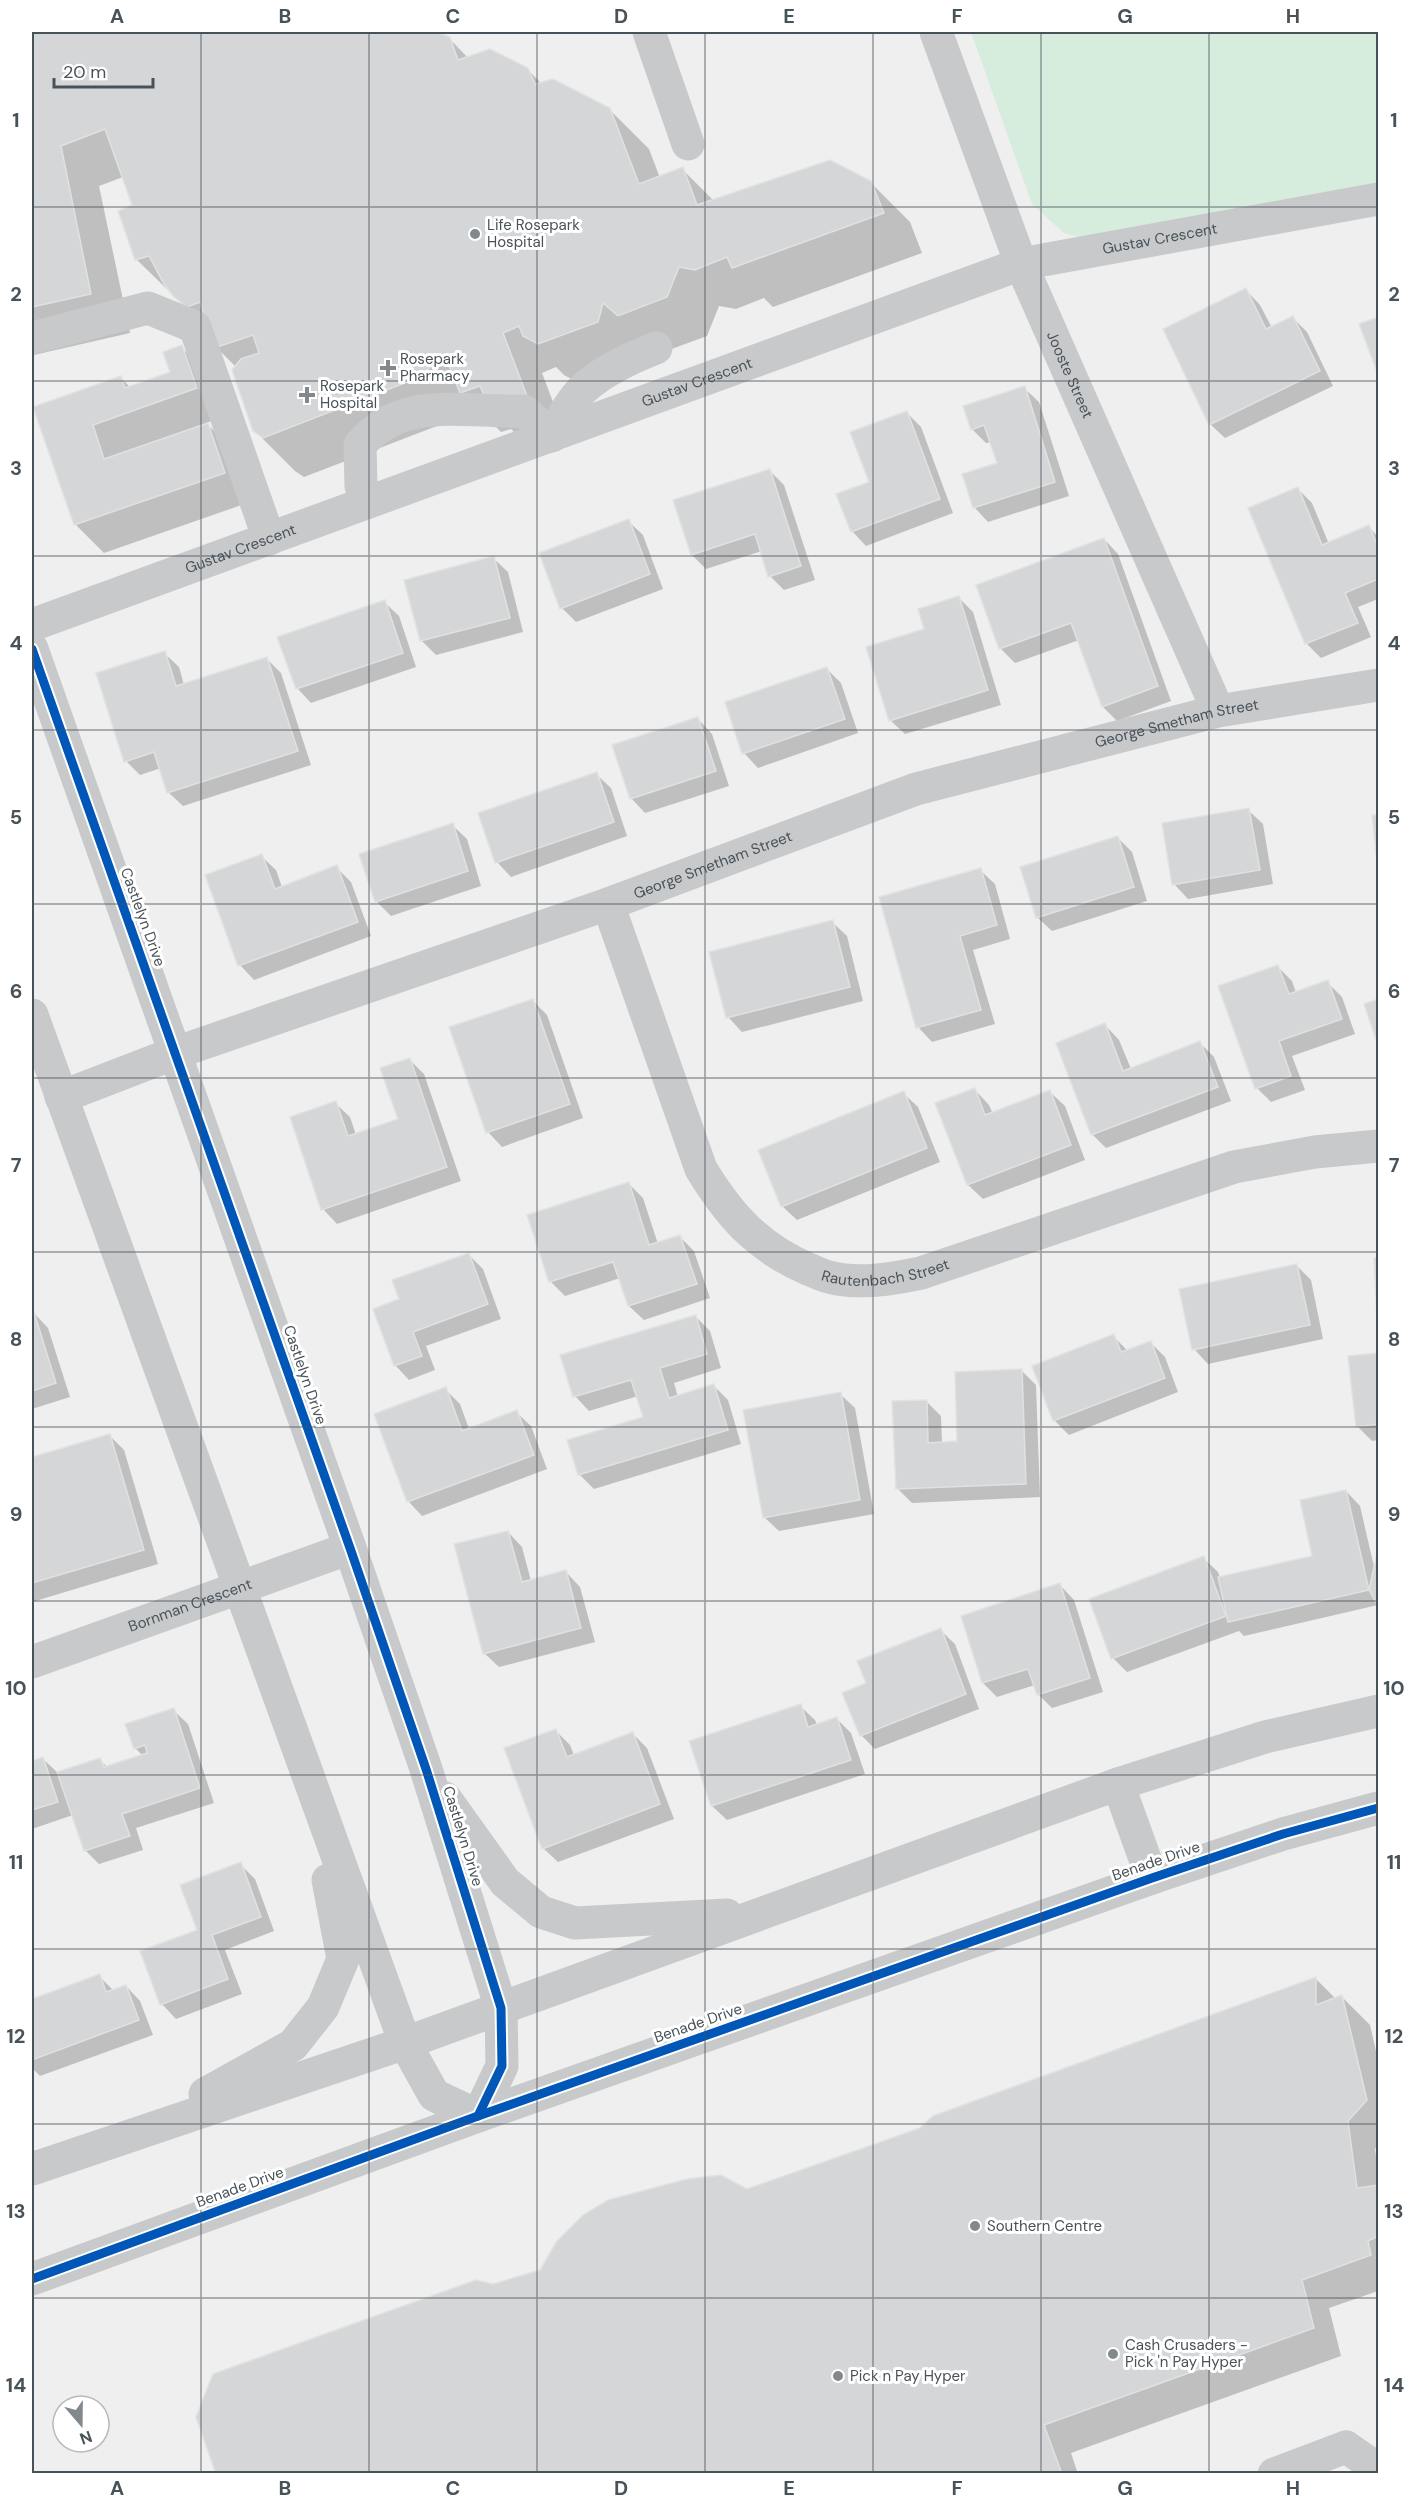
<svg xmlns="http://www.w3.org/2000/svg" width="1410" height="2505" viewBox="0 0 1410 2505" font-family="'DM Sans',sans-serif">
	<style>
		.green { fill: #d6ecdd }
		.shadow { fill: #0003 }
		.building { fill: #d5d6d8; stroke: #e0e1e1; stroke-width: 1.5 }
		.lines { fill: none; stroke-linecap: round; stroke-linejoin: round }
		.minor { stroke: #c7c9ca; stroke-width: 33 }
		.cycleway-casing { stroke: #fff; stroke-width: 13 }
		.cycleway { stroke: #0057b8; stroke-width: 9 }
		.grid { fill: none; stroke: #485259; stroke-width: 1.5; stroke-opacity: 0.55 }
		.poi-dot { fill: #82898e; stroke: #fff; stroke-width: 2 }
		.labels { text-anchor: middle; dominant-baseline: central; stroke-width: 6; stroke-linejoin: round; paint-order: stroke }
		.poi-label { font-size: 15px; fill: #485259; stroke: #fff; text-anchor: start }
		.street-label { font-size: 15px; fill: #485259; stroke: #fff }
		.neatline { fill: none; stroke: #485259; stroke-width: 2 }
		.grid-label { font-size: 20px; text-anchor: middle; font-weight: bold; fill: #485259 }
	</style>
	<rect width="100%" height="100%" fill="#efefef"/>
	<!-- green -->
	<polygon class="green" points="971,32 1378,32 1378,190 1096,242 1064,233 1032,204"/>
	<!-- shadow -->
	<g class="shadow">
		<polygon points="32,32 433,32 449,38 468,58 527,69 542,84 609,109 649,149 660,178 682,169 714,201 870,182 910,222 922,253 773,307 764,298 736,309 719,306 707,336 579,383 564,375 556,367 542,373 566,436 531,448 511,429 501,432 472,403 463,416 304,477 295,471 254,430 236,367 216,347 211,332 136,259 134,206 123,177 99,186 130,333 34,355 32,352"/>
		<polygon points="1246,290 1260,305 1272,328 1293,318 1307,332 1333,386 1225,438 1210,424"/>
		<polygon points="1378,319 1378,370 1361,325"/>
		<polygon points="181,347 209,375 224,416 206,423 236,453 253,501 104,553 76,525 35,408 121,378 131,388 172,373"/>
		<polygon points="1024,388 1039,402 1069,496 988,522 974,507 998,464 991,442 986,443 972,429"/>
		<polygon points="907,413 921,427 953,513 866,546 852,531"/>
		<polygon points="770,471 784,485 815,580 784,590 770,576 762,551 706,569 692,555"/>
		<polygon points="1298,489 1312,503 1329,544 1369,527 1378,537 1378,599 1358,607 1371,637 1321,658 1307,644 1250,509"/>
		<polygon points="628,521 643,535 663,589 576,622 562,608"/>
		<polygon points="1104,539 1118,554 1171,701 1117,721 1103,707 1079,640 1015,663 1001,649 978,586"/>
		<polygon points="493,558 508,572 523,632 436,655 421,640"/>
		<polygon points="959,598 973,612 1001,705 905,734 890,720 926,630"/>
		<polygon points="384,602 399,616 416,667 311,703 297,688"/>
		<polygon points="164,653 179,667 184,685 267,659 281,673 311,765 183,806 168,792 161,768 140,775 126,761"/>
		<polygon points="827,669 841,683 858,733 758,768 744,753"/>
		<polygon points="698,719 712,734 729,786 645,813 631,798"/>
		<polygon points="596,774 611,788 627,836 511,877 497,862"/>
		<polygon points="1248,810 1263,824 1273,884 1188,899 1174,884"/>
		<polygon points="1378,816 1378,859 1374,817"/>
		<polygon points="452,825 467,839 481,886 391,916 376,901"/>
		<polygon points="1118,838 1132,852 1147,901 1052,931 1037,917"/>
		<polygon points="261,856 276,870 282,887 336,867 351,882 371,936 254,980 240,965"/>
		<polygon points="980,870 995,884 1010,939 973,950 995,1024 932,1042 918,1027"/>
		<polygon points="832,922 847,936 863,1001 742,1032 728,1017"/>
		<polygon points="1278,967 1292,981 1296,993 1327,982 1342,997 1355,1034 1292,1056 1305,1090 1271,1102 1257,1088"/>
		<polygon points="532,1000 547,1015 583,1118 502,1147 488,1132"/>
		<polygon points="1378,1001 1378,1041 1366,1005"/>
		<polygon points="1105,1025 1119,1040 1131,1069 1200,1043 1214,1057 1231,1101 1106,1148 1092,1134"/>
		<polygon points="410,1060 424,1074 461,1181 337,1224 323,1209 335,1103 350,1117 356,1135 400,1120"/>
		<polygon points="975,1090 989,1105 993,1114 1050,1092 1065,1106 1085,1160 983,1199 968,1185 937,1104"/>
		<polygon points="903,1093 918,1107 940,1162 797,1220 782,1206"/>
		<polygon points="628,1183 643,1198 658,1244 680,1237 694,1251 710,1298 644,1320 629,1306 620,1278 565,1296 551,1282 529,1216"/>
		<polygon points="468,1254 483,1269 501,1319 426,1346 435,1370 409,1380 395,1365 401,1300"/>
		<polygon points="1376,1259 1378,1259 1378,1318 1378,1317"/>
		<polygon points="1296,1265 1311,1280 1323,1339 1208,1364 1194,1349"/>
		<polygon points="34,1313 48,1328 70,1397 32,1409 32,1314"/>
		<polygon points="695,1316 710,1331 721,1368 674,1383 678,1397 714,1386 728,1400 741,1444 594,1489 579,1474 645,1418 638,1396 589,1411 575,1396"/>
		<polygon points="1113,1336 1128,1351 1150,1342 1165,1357 1178,1392 1069,1435 1054,1420"/>
		<polygon points="1378,1354 1378,1440 1372,1441 1357,1426 1350,1357"/>
		<polygon points="1022,1371 1036,1385 1040,1497 912,1503 897,1488 926,1401 941,1416 942,1444 959,1443"/>
		<polygon points="445,1389 460,1404 469,1429 516,1412 531,1426 547,1469 422,1516 408,1501"/>
		<polygon points="840,1394 855,1408 874,1514 779,1531 764,1517"/>
		<polygon points="110,1436 124,1450 158,1564 32,1602 32,1459"/>
		<polygon points="1346,1491 1360,1506 1375,1571 1378,1556 1378,1605 1244,1636 1239,1631 1127,1672 1113,1658 1203,1558 1218,1572 1220,1578 1314,1557"/>
		<polygon points="508,1532 522,1547 531,1581 566,1572 580,1587 595,1642 499,1667 484,1653"/>
		<polygon points="1060,1585 1074,1600 1103,1692 1052,1708 1038,1694 1035,1685 997,1697 983,1683"/>
		<polygon points="940,1630 955,1644 979,1709 875,1749 861,1735 868,1684"/>
		<polygon points="800,1706 815,1720 817,1725 837,1719 851,1733 865,1774 727,1820 712,1806"/>
		<polygon points="173,1710 188,1724 214,1803 136,1828 143,1850 99,1864 85,1850 73,1815 32,1829 32,1763 43,1759 58,1773 100,1760 108,1768 143,1756 135,1748"/>
		<polygon points="556,1731 570,1745 574,1755 633,1734 647,1748 674,1819 558,1862 543,1848"/>
		<polygon points="240,1864 255,1879 274,1931 225,1950 242,1994 176,2019 162,2004 198,1931"/>
		<polygon points="99,1976 114,1991 126,1986 140,2001 153,2035 40,2076 32,2068 32,2000"/>
		<polygon points="1315,1978 1336,1999 1342,1997 1370,2025 1378,2060 1378,2146 1375,2149 1378,2172 1378,2291 1329,2308 1341,2356 1071,2453 1078,2474 218,2474 493,2285 541,2271 747,2191 921,2130"/>
	</g>
	<!-- building -->
	<g class="building">
		<polygon points="32,32 437,32 450,37 458,60 490,49 528,68 535,84 553,79 610,108 639,184 683,167 697,205 830,160 871,181 884,213 732,268 727,257 695,270 679,267 667,297 618,316 603,303 598,322 538,344 523,336 519,326 503,333 527,396 490,409 480,386 460,393 446,358 433,363 423,376 263,438 253,431 232,370 241,359 259,353 253,335 214,348 200,302 187,307 174,297 164,284 149,256 135,260 118,211 132,205 105,129 61,146 91,294 32,307"/>
		<polygon points="1246,288 1266,329 1293,316 1320,371 1209,425 1163,329"/>
		<polygon points="1378,317 1378,374 1359,324"/>
		<polygon points="182,345 197,388 93,425 104,459 208,423 225,473 74,525 33,407 121,376 125,388 170,372 163,352"/>
		<polygon points="1025,386 1055,482 973,508 962,474 997,463 984,425 971,430 963,406"/>
		<polygon points="907,411 940,499 851,532 836,494 869,482 850,432"/>
		<polygon points="770,469 801,566 768,577 755,534 691,555 673,500"/>
		<polygon points="1298,487 1322,545 1369,525 1378,547 1378,579 1345,593 1358,623 1305,644 1248,508"/>
		<polygon points="629,519 650,574 560,609 539,553"/>
		<polygon points="1104,538 1158,686 1102,707 1071,623 999,649 976,585"/>
		<polygon points="494,556 510,618 420,641 404,580"/>
		<polygon points="959,596 988,690 889,721 866,647 924,629 918,609"/>
		<polygon points="385,600 403,653 296,689 277,637"/>
		<polygon points="165,651 176,686 267,657 298,751 167,793 154,752 124,762 96,673"/>
		<polygon points="827,667 845,719 742,754 725,702"/>
		<polygon points="698,717 716,771 630,799 612,745"/>
		<polygon points="597,772 614,822 495,863 478,813"/>
		<polygon points="1249,808 1260,870 1172,885 1162,823"/>
		<polygon points="1372,815 1378,815 1378,871"/>
		<polygon points="453,823 468,871 375,902 359,854"/>
		<polygon points="1118,836 1134,887 1036,918 1020,867"/>
		<polygon points="262,854 275,889 337,865 358,922 238,966 205,875"/>
		<polygon points="981,868 997,925 960,936 981,1010 916,1028 879,897"/>
		<polygon points="833,920 850,987 726,1018 709,952"/>
		<polygon points="1278,965 1289,994 1328,980 1342,1019 1279,1041 1291,1076 1255,1089 1218,986"/>
		<polygon points="533,999 570,1104 486,1133 449,1027"/>
		<polygon points="1378,999 1378,1045 1364,1004"/>
		<polygon points="1105,1023 1123,1071 1200,1041 1218,1087 1091,1135 1056,1043"/>
		<polygon points="410,1058 447,1167 321,1210 290,1117 336,1101 348,1136 398,1119 380,1068"/>
		<polygon points="975,1088 985,1115 1050,1090 1071,1145 967,1185 935,1103"/>
		<polygon points="904,1091 927,1148 781,1207 758,1150"/>
		<polygon points="629,1182 649,1245 680,1235 697,1284 628,1306 613,1262 549,1282 527,1215"/>
		<polygon points="469,1253 488,1304 413,1332 422,1356 394,1366 373,1309 399,1299 392,1280"/>
		<polygon points="1378,1257 1378,1318 1377,1318 1374,1258"/>
		<polygon points="1297,1264 1310,1325 1192,1350 1179,1289"/>
		<polygon points="32,1312 34,1312 56,1383 32,1391"/>
		<polygon points="696,1315 707,1354 660,1368 669,1398 714,1384 728,1430 578,1475 567,1440 643,1417 631,1380 573,1397 560,1355"/>
		<polygon points="1114,1334 1121,1352 1151,1341 1165,1378 1053,1421 1032,1366"/>
		<polygon points="1378,1353 1378,1424 1356,1427 1348,1356"/>
		<polygon points="1022,1369 1026,1484 896,1489 892,1401 927,1400 928,1443 957,1441 955,1372"/>
		<polygon points="446,1387 462,1431 517,1410 534,1455 407,1502 374,1414"/>
		<polygon points="841,1392 860,1500 763,1518 743,1410"/>
		<polygon points="110,1434 144,1550 32,1583 32,1457"/>
		<polygon points="1346,1490 1369,1590 1228,1622 1218,1577 1312,1556 1300,1500"/>
		<polygon points="508,1531 522,1582 566,1570 581,1628 483,1654 454,1544"/>
		<polygon points="1378,1549 1378,1606 1369,1590"/>
		<polygon points="1204,1556 1226,1616 1111,1659 1089,1599"/>
		<polygon points="1060,1583 1090,1678 1037,1695 1028,1669 982,1683 961,1616"/>
		<polygon points="941,1628 966,1694 860,1736 842,1693 866,1683 857,1661"/>
		<polygon points="801,1704 808,1727 837,1717 851,1760 711,1806 689,1741"/>
		<polygon points="174,1708 200,1788 122,1814 130,1836 84,1851 57,1772 100,1758 104,1767 147,1753 145,1745 134,1749 125,1724"/>
		<polygon points="556,1729 567,1757 633,1732 660,1804 542,1849 504,1748"/>
		<polygon points="43,1757 58,1802 32,1810 32,1761"/>
		<polygon points="241,1862 261,1917 212,1935 228,1979 160,2005 140,1951 197,1930 180,1885"/>
		<polygon points="100,1974 106,1992 126,1985 139,2020 32,2060 32,1999"/>
		<polygon points="1316,1977 1316,2005 1342,1995 1367,2100 1348,2121 1357,2188 1378,2185 1378,2236 1368,2241 1371,2255 1302,2280 1314,2328 1044,2425 1062,2474 216,2474 196,2417 213,2374 476,2280 493,2284 540,2270 557,2241 583,2215 608,2200 687,2179 721,2175 747,2189 920,2128 933,2116"/>
	</g>
	<g class="lines">
		<!-- minor -->
		<g class="minor">
			<polyline points="649,32 688,144"/>
			<path id="s1" d="M936,32L1021,264L1218,711"/>
			<polyline points="32,338 148,308 195,327 269,539"/>
			<path d="M366,503L361,486L360,445C403,394 465,413 524,411L552,436C561,420 570,402 583,389C604,370 631,358 656,348"/>
			<path id="s2" d="M32,625L1021,264L1378,199"/>
			<polyline points="32,649 350,1548 426,1769 501,2008 502,2066 478,2116"/>
			<path id="s3" d="M608,904L701,1169C729,1215 757,1247 808,1269C814,1271 822,1276 829,1277C858,1285 893,1279 921,1273L1234,1167L1315,1152L1378,1146"/>
			<polyline points="32,1015 405,2043 434,2095 478,2116"/>
			<path id="s4" d="M61,1097L175,1053L608,904L916,789L1218,711L1378,685"/>
			<path id="s5" d="M32,1662L350,1548"/>
			<polyline points="1118,1784 1152,1878"/>
			<polyline points="445,1798 505,1882 541,1912 575,1923 727,1915"/>
			<polyline points="205,2094 293,2045 323,2007 343,1959 328,1880"/>
			<polyline points="32,2169 405,2043 1118,1784 1265,1737 1378,1711"/>
			<polyline points="32,2279 478,2116 1152,1878 1283,1834 1378,1808"/>
			<polyline points="1346,2447 1378,2469"/>
			<polyline points="1274,2474 1346,2447"/>
		</g>
		<defs>
			<g id="cycleway">
				<polyline points="32,649 350,1548 426,1769 501,2008 502,2066 478,2116"/>
				<polyline points="32,2279 478,2116 1152,1878 1283,1834 1378,1808"/>
			</g>
		</defs>
		<!-- cycleway casing -->
		<use href="#cycleway" class="cycleway-casing"/>
		<!-- cycleway -->
		<use href="#cycleway" class="cycleway"/>
	</g>
	<!-- grid -->
	<path class="grid" d="M201,32V2474M369,32V2474M537,32V2474M705,32V2474M873,32V2474M1041,32V2474M1209,32V2474M32,207H1378M32,381H1378M32,556H1378M32,730H1378M32,904H1378M32,1078H1378M32,1252H1378M32,1427H1378M32,1601H1378M32,1775H1378M32,1949H1378M32,2124H1378M32,2298H1378"/>
	<!-- markers -->
	<g class="poi-dot">
		<circle cx="475" cy="234" r="6"/>
		<path d="M385 359h6v6h6v6h-6v6h-6v-6h-6v-6h6z"/>
		<path d="M304 386h6v6h6v6h-6v6h-6v-6h-6v-6h6z"/>
		<circle cx="975" cy="2226" r="6"/>
		<circle cx="1113" cy="2354" r="6"/>
		<circle cx="838" cy="2376" r="6"/>
	</g>
	<g class="labels">
		<!-- poi labels -->
		<g class="poi-label">
			<text x="487" y="225">Life Rosepark<tspan x="487" dy="17">Hospital</tspan></text>
			<text x="400" y="359">Rosepark<tspan x="400" dy="17">Pharmacy</tspan></text>
			<text x="320" y="386">Rosepark<tspan x="320" dy="17">Hospital</tspan></text>
			<text x="987" y="2226">Southern Centre</text>
			<text x="1125" y="2345">Cash Crusaders -<tspan x="1125" dy="17">Pick 'n Pay Hyper</tspan></text>
			<text x="850" y="2376">Pick n Pay Hyper</text>
		</g>
		<!-- street labels -->
		<g class="street-label">
			<text stroke="none"><textPath href="#s2" startOffset="1194">Gustav Crescent</textPath></text>
			<text stroke="none"><textPath href="#s1" startOffset="368">Jooste Street</textPath></text>
			<text stroke="none"><textPath href="#s2" startOffset="708">Gustav Crescent</textPath></text>
			<text stroke="none"><textPath href="#s2" startOffset="222">Gustav Crescent</textPath></text>
			<text stroke="none"><textPath href="#s4" startOffset="1178">George Smetham Street</textPath></text>
			<text stroke="none"><textPath href="#s4" startOffset="692">George Smetham Street</textPath></text>
			<text transform="translate(143 917) rotate(70)">Castlelyn Drive</text>
			<text stroke="none"><textPath href="#s3" startOffset="510">Rautenbach Street</textPath></text>
			<text transform="translate(305 1375) rotate(71)">Castlelyn Drive</text>
			<text stroke="none"><textPath href="#s5" startOffset="168">Bornman Crescent</textPath></text>
			<text transform="translate(463 1836) rotate(73)">Castlelyn Drive</text>
			<text transform="translate(1156 1861) rotate(-19)">Benade Drive</text>
			<text transform="translate(698 2023) rotate(-19)">Benade Drive</text>
			<text transform="translate(240 2187) rotate(-20)">Benade Drive</text>
		</g>
	</g>
	<!-- border -->
	<rect width="1410" height="2505" fill="none" stroke="#ffffff" stroke-width="66"/>
	<!-- north arrow -->
	<g transform="translate(81 2424) rotate(160)"><circle r="28" fill="#ffffff" stroke="#b6babd" stroke-width="1.5"/>
	<path d="M0-4.5L10 22L0 15L-10 22Z" fill="#82898e"/>
	<text y="-9" font-size="16" font-weight="bold" text-anchor="middle" fill="#485259">N</text>
	</g>
	<!-- scale -->
	<path d="M54 78v9h99v-9" fill="none" stroke="#485259" stroke-width="3"/>
	<text x="63" y="78" font-size="18" fill="#485259" stroke="#ffffff" stroke-width="4.5" paint-order="stroke">20 m</text>
	<rect x="33" y="33" width="1344" height="2439" class="neatline"/>
	<g class="grid-label">
		<text x="117" y="23">A</text>
		<text x="285" y="23">B</text>
		<text x="453" y="23">C</text>
		<text x="621" y="23">D</text>
		<text x="789" y="23">E</text>
		<text x="957" y="23">F</text>
		<text x="1125" y="23">G</text>
		<text x="1293" y="23">H</text>
		<text x="16" y="127">1</text>
		<text x="1394" y="127">1</text>
		<text x="16" y="301">2</text>
		<text x="1394" y="301">2</text>
		<text x="16" y="475">3</text>
		<text x="1394" y="475">3</text>
		<text x="16" y="650">4</text>
		<text x="1394" y="650">4</text>
		<text x="16" y="824">5</text>
		<text x="1394" y="824">5</text>
		<text x="16" y="998">6</text>
		<text x="1394" y="998">6</text>
		<text x="16" y="1172">7</text>
		<text x="1394" y="1172">7</text>
		<text x="16" y="1346">8</text>
		<text x="1394" y="1346">8</text>
		<text x="16" y="1521">9</text>
		<text x="1394" y="1521">9</text>
		<text x="16" y="1695">10</text>
		<text x="1394" y="1695">10</text>
		<text x="16" y="1869">11</text>
		<text x="1394" y="1869">11</text>
		<text x="16" y="2043">12</text>
		<text x="1394" y="2043">12</text>
		<text x="16" y="2218">13</text>
		<text x="1394" y="2218">13</text>
		<text x="16" y="2392">14</text>
		<text x="1394" y="2392">14</text>
		<text x="117" y="2495">A</text>
		<text x="285" y="2495">B</text>
		<text x="453" y="2495">C</text>
		<text x="621" y="2495">D</text>
		<text x="789" y="2495">E</text>
		<text x="957" y="2495">F</text>
		<text x="1125" y="2495">G</text>
		<text x="1293" y="2495">H</text>
	</g>
</svg>
